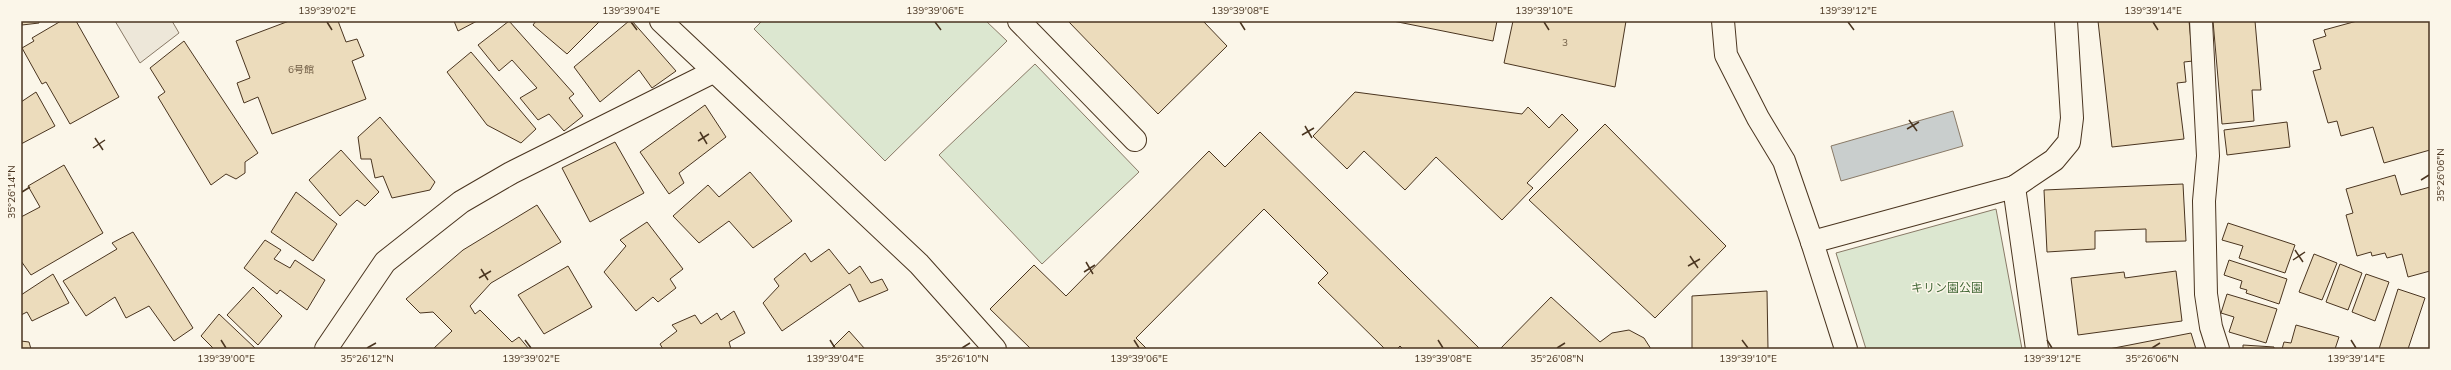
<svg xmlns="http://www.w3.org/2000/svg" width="2451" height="370" viewBox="0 0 2451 370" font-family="Mulish,'Noto Sans JP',sans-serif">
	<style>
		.green { fill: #dce7d0; stroke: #887966 }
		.parking { fill: #ede7d9; stroke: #887966 }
		.water { fill: #c9cecd; stroke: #887966 }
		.building { fill: #ecdcbc; stroke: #4a3520 }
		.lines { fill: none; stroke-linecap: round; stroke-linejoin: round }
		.minor-casing { stroke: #4a3520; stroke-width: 24 }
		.minor { stroke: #fbf6e9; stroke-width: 22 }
		.ticks { fill: none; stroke: #4a3520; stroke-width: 1.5 }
		.labels { text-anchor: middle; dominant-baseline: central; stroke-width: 3; stroke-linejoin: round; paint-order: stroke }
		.number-label { font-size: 10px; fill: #725f47 }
		.park-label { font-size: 12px; fill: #436837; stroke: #fbf6e9 }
		.neatline { fill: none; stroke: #4a3520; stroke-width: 1.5 }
		.ticks-label { font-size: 10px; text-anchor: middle; fill: #4a3520 }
	</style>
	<rect width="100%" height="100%" fill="#fbf6e9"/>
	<!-- green -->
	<g class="green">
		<polygon points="762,21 986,21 1007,41 885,161 754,29"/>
		<polygon points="1035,64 1139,172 1042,264 939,155"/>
		<polygon points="1996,209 2022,349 1866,349 1836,253"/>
	</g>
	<!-- parking -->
	<polygon class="parking" points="115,21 172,21 179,33 140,63"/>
	<!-- water -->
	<polygon class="water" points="1953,111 1963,146 1841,181 1831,146"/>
	<!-- building -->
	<g class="building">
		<polygon points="22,21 39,21 39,23 22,25"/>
		<polygon points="61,21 76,21 119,97 70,124 46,82 42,84 22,48 34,41 32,38"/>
		<polygon points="289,21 338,21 346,42 357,39 364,56 352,61 366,99 272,134 258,97 244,103 237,83 250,78 236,41"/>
		<polygon points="454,21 477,21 458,31"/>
		<polygon points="509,21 574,94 569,98 583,116 564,131 549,114 538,120 520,98 537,88 512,60 499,71 478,45"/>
		<polygon points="536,21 600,21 567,54 533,25"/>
		<polygon points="629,21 632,21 676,71 652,88 639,70 600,102 574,67"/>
		<polygon points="1068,21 1203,21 1227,46 1158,114"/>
		<polygon points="1393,21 1497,21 1493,41"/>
		<polygon points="1513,21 1626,21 1615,87 1504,63"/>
		<polygon points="2098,21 2189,21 2193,61 2184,62 2186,82 2177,83 2184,139 2112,147"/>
		<polygon points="2213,21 2255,21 2261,90 2252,90 2254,121 2222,124"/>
		<polygon points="2357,21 2430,21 2430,150 2384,163 2373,127 2341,136 2337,121 2328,123 2313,71 2321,69 2313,40 2326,36 2324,30"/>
		<polygon points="184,41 258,153 245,162 245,173 236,179 226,174 211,185 158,97 165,92 150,68"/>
		<polygon points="471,52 536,129 521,143 487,125 447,72"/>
		<polygon points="36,92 55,126 21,144 21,102"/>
		<polygon points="1355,92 1522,114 1528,107 1549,128 1562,114 1578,130 1527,183 1533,188 1502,220 1436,157 1405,190 1364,151 1347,169 1313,136"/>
		<polygon points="705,105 726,137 679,173 684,183 669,194 640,152"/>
		<polygon points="380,117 435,182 430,190 392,198 383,176 375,178 371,159 361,159 358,137"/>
		<polygon points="2287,122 2290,147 2227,155 2224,130"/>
		<polygon points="1605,124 1726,246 1655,318 1529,200"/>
		<polygon points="1260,132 1480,349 1403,349 1400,346 1397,349 1385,349 1318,283 1328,273 1264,209 1136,338 1147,349 1031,349 990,309 1034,265 1066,296 1209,151 1225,167"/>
		<polygon points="615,142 644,193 590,222 562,168"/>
		<polygon points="341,150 379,192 365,206 357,200 340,216 309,180"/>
		<polygon points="64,165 103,233 31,275 21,261 21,217 40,207 28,186"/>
		<polygon points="750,172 792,221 753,248 729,221 699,243 673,216 708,185 719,197"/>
		<polygon points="2395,175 2401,195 2430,187 2430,271 2408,277 2402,254 2387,258 2385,253 2372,256 2371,252 2357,256 2346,215 2353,213 2346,189"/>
		<polygon points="2183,184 2186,241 2146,242 2146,229 2095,231 2095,249 2047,252 2044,190"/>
		<polygon points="296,192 337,224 313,261 271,232"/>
		<polygon points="537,205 561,242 491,283 470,306 475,314 480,310 512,342 519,337 529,349 433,349 452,331 433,312 420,313 406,299 463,250"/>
		<polygon points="647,222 683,269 670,279 676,288 658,302 653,297 636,311 604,272 626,246 620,240"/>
		<polygon points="2228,223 2295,245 2285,273 2239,258 2243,246 2222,240"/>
		<polygon points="133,232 193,328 174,341 149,306 126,318 115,297 86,316 63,281 117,249 112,243"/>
		<polygon points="265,240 281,250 274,259 290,268 295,260 325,280 307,310 280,290 277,294 244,268"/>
		<polygon points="829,249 849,274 860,266 871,283 882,279 888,290 859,302 850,284 782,331 763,303 779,286 774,279 805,253 811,262"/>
		<polygon points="2314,254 2337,263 2322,300 2299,292"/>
		<polygon points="2229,260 2287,279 2279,304 2246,293 2247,290 2240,288 2242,281 2224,275"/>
		<polygon points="2340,264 2362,273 2348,310 2326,302"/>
		<polygon points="568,266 592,307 544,334 518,295"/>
		<polygon points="2176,271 2182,321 2078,335 2071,278 2124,272 2125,278"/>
		<polygon points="53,274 69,303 32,321 27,312 21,315 21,295"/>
		<polygon points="2366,274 2389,282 2375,321 2352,312"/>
		<polygon points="253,287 282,316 258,345 227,315"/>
		<polygon points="2398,289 2425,298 2408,349 2379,349"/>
		<polygon points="1767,291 1768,349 1692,349 1692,296"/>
		<polygon points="2227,294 2277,309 2266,343 2229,332 2234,317 2221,313"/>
		<polygon points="1551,297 1600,342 1612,333 1629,330 1644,338 1651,349 1500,349"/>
		<polygon points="734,311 745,333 729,342 731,349 663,349 660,344 677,331 672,325 695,315 701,324 717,313 721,320"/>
		<polygon points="219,314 256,349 214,349 201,336"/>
		<polygon points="2296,325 2339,337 2335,349 2282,349 2284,342 2291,343"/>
		<polygon points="849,331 865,349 831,349"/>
		<polygon points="2191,333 2196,349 2109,349"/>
		<polygon points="21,341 29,342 31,349 21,349"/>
		<polygon points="2243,345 2274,347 2274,349 2243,349"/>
	</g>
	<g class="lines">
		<defs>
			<g id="minor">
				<polyline points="661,21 919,264 995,349"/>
				<polyline points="1019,21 1135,140"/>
				<polyline points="1723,21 1726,55 1758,118 1784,161 1812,242 1846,349"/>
				<polyline points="2201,21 2208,156 2204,201 2206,294 2211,327 2218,349"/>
				<polyline points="2014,187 2037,349"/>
				<polyline points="1812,242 2014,187 2054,160 2069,142 2072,118 2066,21"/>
				<polyline points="326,349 385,262 461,202 511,173 713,72"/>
			</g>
		</defs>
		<!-- minor casing -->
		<use href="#minor" class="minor-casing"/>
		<!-- minor -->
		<use href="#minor" class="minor"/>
	</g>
	<!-- ticks -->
	<path class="ticks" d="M327,22L332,30M631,22L637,30M935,22L941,30M1240,22L1245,30M1544,22L1549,30M1848,22L1854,30M2153,22L2158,30M1909,120L1917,131M1305,126L1312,138M1907,129L1919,122M700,132L707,144M1302,135L1314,128M95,138L103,150M698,141L709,134M93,148L105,140M2421,180L2429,175M22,192L30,187M2295,250L2303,262M1690,256L1698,268M2293,260L2305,252M1086,262L1093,274M1688,266L1700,259M481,269L488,280M1084,272L1095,265M479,278L491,271M221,340L226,348M525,340L531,348M830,340L835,348M1134,340L1139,348M1438,340L1443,348M1742,340L1748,348M2047,340L2052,348M2351,340L2356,348M367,348L376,343M962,348L970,343M1557,348L1565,343M2152,348L2160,343"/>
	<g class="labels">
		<!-- number labels -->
		<g class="number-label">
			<text x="1565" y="42">3</text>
			<text x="301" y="69">6号館</text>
		</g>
		<!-- park labels -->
		<g class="park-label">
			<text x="1947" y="287">キリン園公園</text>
		</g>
	</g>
	<!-- border -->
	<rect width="2451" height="370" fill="none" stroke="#fbf6e9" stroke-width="44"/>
	<rect x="22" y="22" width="2407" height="326" class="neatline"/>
	<g class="ticks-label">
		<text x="327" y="14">139°39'02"E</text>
		<text x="631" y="14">139°39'04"E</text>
		<text x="935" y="14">139°39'06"E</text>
		<text x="1240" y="14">139°39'08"E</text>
		<text x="1544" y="14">139°39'10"E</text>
		<text x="1848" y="14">139°39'12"E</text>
		<text x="2153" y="14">139°39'14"E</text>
		<text transform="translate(2440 175) rotate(-90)" y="4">35°26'06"N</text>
		<text transform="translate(11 192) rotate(-90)" y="4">35°26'14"N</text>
		<text x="226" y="362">139°39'00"E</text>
		<text x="367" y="362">35°26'12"N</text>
		<text x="531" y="362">139°39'02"E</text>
		<text x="835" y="362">139°39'04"E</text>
		<text x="962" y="362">35°26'10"N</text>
		<text x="1139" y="362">139°39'06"E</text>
		<text x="1443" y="362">139°39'08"E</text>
		<text x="1557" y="362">35°26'08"N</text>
		<text x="1748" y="362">139°39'10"E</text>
		<text x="2052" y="362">139°39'12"E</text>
		<text x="2152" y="362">35°26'06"N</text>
		<text x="2356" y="362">139°39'14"E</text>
	</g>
</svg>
